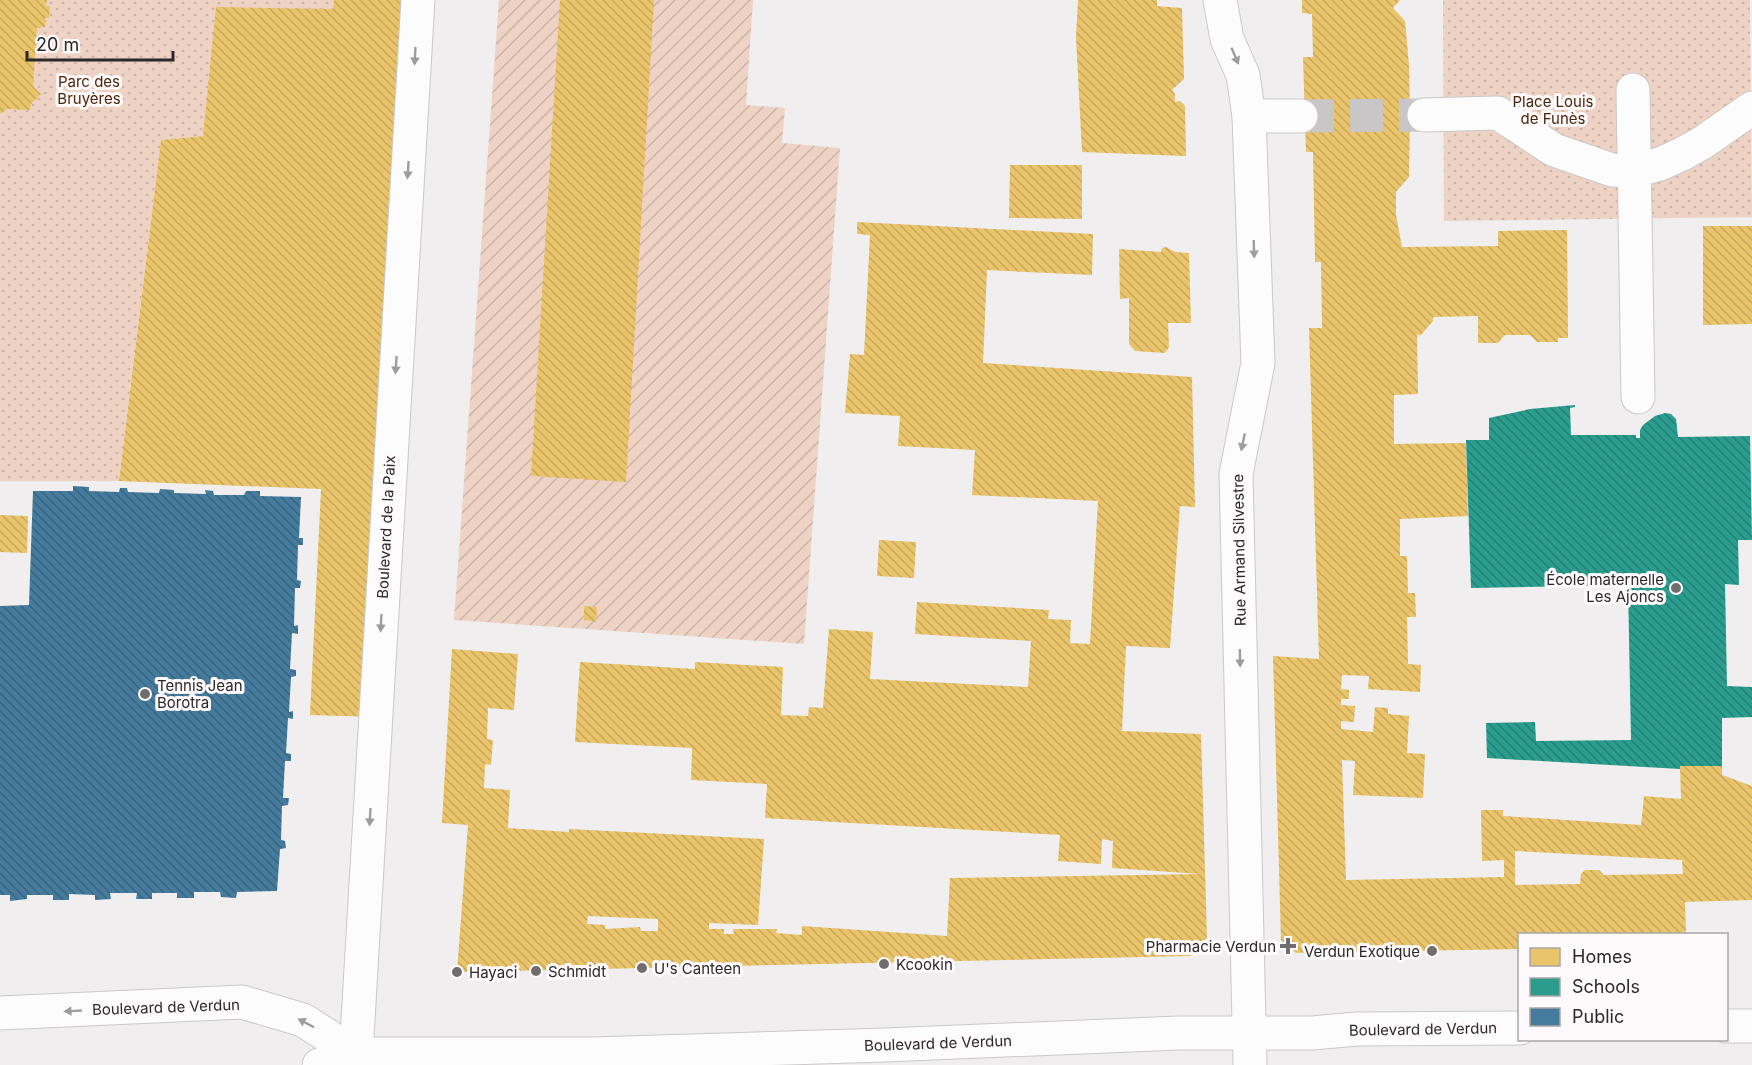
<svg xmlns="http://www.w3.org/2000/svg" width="1752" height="1065" viewBox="0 0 1752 1065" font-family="Inter,sans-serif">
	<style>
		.grass { fill: url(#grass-dots) }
		.garden { fill: url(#garden-furrows) }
		.homes { fill: url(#homes-back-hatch); fill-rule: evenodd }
		.schools { fill: url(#schools-back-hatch) }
		.public { fill: url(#public-back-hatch) }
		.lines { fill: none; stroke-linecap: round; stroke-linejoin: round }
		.pedestrian-tunnel { stroke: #c8c6c6; stroke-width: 33; stroke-dasharray: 33 16; stroke-linecap: butt }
		.pedestrian-casing { stroke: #cac8c8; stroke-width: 35 }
		.minor-casing { stroke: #cac8c8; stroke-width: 35 }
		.tertiary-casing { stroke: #cac8c8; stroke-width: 35 }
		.secondary-casing { stroke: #cac8c8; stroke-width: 35 }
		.pedestrian { stroke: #fdfcfc; stroke-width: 33 }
		.minor { stroke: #fdfcfc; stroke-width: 33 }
		.tertiary { stroke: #fdfcfc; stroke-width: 33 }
		.secondary { stroke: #fdfcfc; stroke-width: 33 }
		.oneway { fill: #9e9d9d }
		.poi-dot { fill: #6f6d6d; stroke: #fefafb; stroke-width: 2 }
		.labels { text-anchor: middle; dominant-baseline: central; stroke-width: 6; stroke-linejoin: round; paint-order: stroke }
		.park-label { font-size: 15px; fill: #4b250a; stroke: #fefafb }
		.street-label { font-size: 15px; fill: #2a2828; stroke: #fefafb }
		.poi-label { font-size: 15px; fill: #2a2828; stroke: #fefafb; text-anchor: start }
	</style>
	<defs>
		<pattern id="grass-dots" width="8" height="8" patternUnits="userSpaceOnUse" patternTransform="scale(1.5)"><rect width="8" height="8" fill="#eed3c4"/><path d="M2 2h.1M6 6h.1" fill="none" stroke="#ccb5a8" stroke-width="1.8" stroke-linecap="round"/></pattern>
		<pattern id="garden-furrows" width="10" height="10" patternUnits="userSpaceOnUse" patternTransform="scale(1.5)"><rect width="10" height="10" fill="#eed3c4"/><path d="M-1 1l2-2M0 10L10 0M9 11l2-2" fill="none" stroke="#ccb5a8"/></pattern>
		<pattern id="homes-back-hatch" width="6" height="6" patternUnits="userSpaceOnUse" patternTransform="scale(1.5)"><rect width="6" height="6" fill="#e9c46a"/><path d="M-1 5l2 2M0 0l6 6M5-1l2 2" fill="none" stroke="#c8a85c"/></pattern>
		<pattern id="schools-back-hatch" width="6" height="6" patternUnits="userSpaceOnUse" patternTransform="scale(1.5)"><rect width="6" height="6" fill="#2a9d8f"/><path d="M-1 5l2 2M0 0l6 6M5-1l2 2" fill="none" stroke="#248075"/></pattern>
		<pattern id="public-back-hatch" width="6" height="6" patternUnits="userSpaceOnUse" patternTransform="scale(1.5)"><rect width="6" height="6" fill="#457b9d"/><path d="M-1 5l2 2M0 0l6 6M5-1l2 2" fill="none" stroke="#3a6580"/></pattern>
	</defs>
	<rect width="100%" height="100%" fill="#f0eeee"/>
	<!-- grass -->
	<g class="grass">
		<polygon points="0,0 334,0 333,9 203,136 161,140 119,481 0,481"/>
		<polygon points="1443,0 1750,0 1752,217 1444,221"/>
	</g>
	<!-- garden -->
	<polygon class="garden" points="499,0 753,0 746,105 785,108 782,143 840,148 804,644 454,620"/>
	<!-- homes -->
	<g class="homes">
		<polygon points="0,0 47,0 46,6 50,6 49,18 45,18 45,27 37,27 33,86 41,94 31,104 30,110 7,109 0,114"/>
		<polygon points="334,0 418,0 375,717 310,715 321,489 119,481 161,140 203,136 216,7 333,9"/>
		<polygon points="560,0 654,0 626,482 531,476"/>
		<polygon points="1078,0 1157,0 1157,6 1182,8 1184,79 1172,90 1175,94 1175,102 1180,101 1185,106 1186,156 1082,152 1076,37"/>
		<path d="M1302,0H1400L1393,8L1405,21L1409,65L1410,114L1409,177L1396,192V215L1402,247L1498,246V231L1567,230L1568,338H1558V342H1537L1530,335H1505L1498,343H1478V316L1433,317V321L1421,335H1417L1418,394L1394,395V444L1466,443L1468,516L1400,519V556H1407L1408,593H1415L1416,617H1407L1408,664L1421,665L1420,692L1368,689L1369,676L1342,675L1341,689L1349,690V699H1341V705L1355,706L1354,722L1341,721V729L1373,732L1375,707L1388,708V714L1409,716L1407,753L1425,754L1423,798L1353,795L1355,761L1342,760L1346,880L1504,877V860L1482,861L1481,810H1503V816L1641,825L1644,796L1681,799L1680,766H1722V775L1752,786V900L1685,902L1686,934H1520V949L1296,953L1281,940L1273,656L1319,659L1309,328H1322L1321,262H1315L1313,152H1306L1303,57H1313L1312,14L1302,13ZM1515,851L1682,860L1683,874L1604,875L1599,870H1585L1581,874L1580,884L1515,885Z"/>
		<polygon points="1010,165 1082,165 1082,219 1009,218"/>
		<path d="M857,222L1093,234L1092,275L987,270L983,363L1192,377L1195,507L1180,506L1170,648L1126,646L1122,731L1201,734L1207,938L1190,956L457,972L468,825L442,823L452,649L518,654L514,710L488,708L487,739L493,740L491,765L485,764L484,788L510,790L508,828L569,832V829L764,839L758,925L709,923V929H724V934H734L733,929H777L776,933L802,935V926L947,936L950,878L1201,874L1112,868L1113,841L1102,839L1101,864L1058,861L1060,835L765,818L767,784L691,780L692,748L575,742L580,662L695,669V662L783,667L781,715L808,716L809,707L823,708L829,629L873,632L870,679L1028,687L1031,641L915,634L917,602L1049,610L1048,619L1071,620L1070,643L1090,644L1098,501L972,495L975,450L898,446L900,416L845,413L850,354L864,355L870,235L857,234ZM588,916L658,919V931H641L640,927L605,929V925L587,924Z"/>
		<polygon points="1703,226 1752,226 1752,324 1703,325"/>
		<polygon points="1166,247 1175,252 1189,253 1191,323 1168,323 1169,347 1165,353 1135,351 1129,344 1129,298 1120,299 1119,249 1161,252 1162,248"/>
		<polygon points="0,515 28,516 27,553 0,552"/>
		<polygon points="879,540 916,542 914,578 877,576"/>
		<polygon points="584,606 597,607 596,622 584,620"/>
	</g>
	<!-- schools -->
	<polygon class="schools" points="1575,405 1575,407 1570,408 1571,435 1636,435 1636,438 1640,438 1640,430 1643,425 1655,416 1665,413 1671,414 1676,419 1678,437 1750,436 1752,540 1738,540 1739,585 1725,584 1727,686 1752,687 1752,717 1722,718 1722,766 1680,766 1680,769 1487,758 1486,723 1535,722 1536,741 1631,740 1628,585 1471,588 1466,440 1489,440 1489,418 1530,409"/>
	<!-- public -->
	<polygon class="public" points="73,486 89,487 89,491 119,492 120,488 127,488 128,492 159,493 160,489 174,490 174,493 206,494 205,490 213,491 214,495 244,495 246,491 260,491 260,496 301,497 299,538 303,538 303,545 298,545 297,580 301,581 300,588 295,588 294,626 298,625 298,634 292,633 290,669 296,670 296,676 291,677 289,712 293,711 293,719 288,718 286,753 291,754 291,761 285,761 283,798 289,798 288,805 282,806 281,840 285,841 286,848 280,849 277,891 237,892 236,898 221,897 220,892 194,892 194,898 177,898 177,893 152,893 152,899 136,899 137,893 110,893 111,899 95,900 95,895 69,894 69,900 53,900 53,895 27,895 27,899 10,901 10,895 0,895 0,606 29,605 33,491 73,491"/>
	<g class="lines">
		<!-- pedestrian-tunnel -->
		<polyline class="pedestrian-tunnel" points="1301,116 1424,115"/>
		<defs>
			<g id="pedestrian">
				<polyline points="1633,90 1638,397"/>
				<polyline points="1424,115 1498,113 1554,150 1612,170 1633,171 1660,164 1682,154 1702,143 1752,108"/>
				<polyline points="1249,116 1301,116"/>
			</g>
			<polyline id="minor" points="1220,0 1227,39 1243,75 1249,116 1258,363 1236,474 1250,1065"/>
			<polyline id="tertiary" points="356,1054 418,0"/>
			<g id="secondary">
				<polyline points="0,1013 242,1002 303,1020 356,1054"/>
				<polyline points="1726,1026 1752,1026"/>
				<polyline points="319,1065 356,1054 593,1054 885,1045 1179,1033 1312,1033 1357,1029 1520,1028"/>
			</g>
		</defs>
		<!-- pedestrian casing -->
		<use href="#pedestrian" class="pedestrian-casing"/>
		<!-- minor casing -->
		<use href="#minor" class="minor-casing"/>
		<!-- tertiary casing -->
		<use href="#tertiary" class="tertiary-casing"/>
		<!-- secondary casing -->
		<use href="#secondary" class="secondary-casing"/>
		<!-- pedestrian -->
		<use href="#pedestrian" class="pedestrian"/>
		<!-- minor -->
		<use href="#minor" class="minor"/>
		<!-- tertiary -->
		<use href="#tertiary" class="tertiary"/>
		<!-- secondary -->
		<use href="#secondary" class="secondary"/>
	</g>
	<!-- one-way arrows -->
	<defs><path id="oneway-solid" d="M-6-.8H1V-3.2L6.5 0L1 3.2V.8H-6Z" transform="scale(1.5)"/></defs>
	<g class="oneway">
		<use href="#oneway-solid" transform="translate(415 56) rotate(93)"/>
		<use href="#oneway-solid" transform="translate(1235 56) rotate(67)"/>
		<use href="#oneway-solid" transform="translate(408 170) rotate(94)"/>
		<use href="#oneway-solid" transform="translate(1254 249) rotate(88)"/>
		<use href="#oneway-solid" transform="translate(396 365) rotate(94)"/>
		<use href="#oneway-solid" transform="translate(1243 442) rotate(102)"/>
		<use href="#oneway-solid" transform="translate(381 623) rotate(93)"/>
		<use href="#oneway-solid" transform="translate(1240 658) rotate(89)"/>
		<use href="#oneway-solid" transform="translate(370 817) rotate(93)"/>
		<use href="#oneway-solid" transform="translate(73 1011) rotate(177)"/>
		<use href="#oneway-solid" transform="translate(306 1023) rotate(-152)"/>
	</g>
	<!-- markers -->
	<g class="poi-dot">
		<circle cx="1676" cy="588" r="6"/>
		<circle cx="145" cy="694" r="6"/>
		<path d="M1285 937h6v6h6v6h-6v6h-6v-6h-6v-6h6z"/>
		<circle cx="1432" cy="951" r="6"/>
		<circle cx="884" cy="964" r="6"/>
		<circle cx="642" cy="968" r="6"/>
		<circle cx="536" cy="971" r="6"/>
		<circle cx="457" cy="972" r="6"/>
	</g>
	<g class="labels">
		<!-- park labels -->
		<g class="park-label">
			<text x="89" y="81">Parc des<tspan x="89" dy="17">Bruyères</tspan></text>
			<text x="1553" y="101">Place Louis<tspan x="1553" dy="17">de Funès</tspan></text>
		</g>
		<!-- street labels -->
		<g class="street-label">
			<text transform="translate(386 527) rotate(-87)">Boulevard de la Paix</text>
			<text transform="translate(1239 550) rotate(-91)">Rue Armand Silvestre</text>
			<text transform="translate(166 1007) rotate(-2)">Boulevard de Verdun</text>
			<text transform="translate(1423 1029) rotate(-1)">Boulevard de Verdun</text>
			<text transform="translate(938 1043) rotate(-2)">Boulevard de Verdun</text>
		</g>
		<!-- poi labels -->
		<g class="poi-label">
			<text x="1664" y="579" text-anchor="end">École maternelle<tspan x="1664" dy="17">Les Ajoncs</tspan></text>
			<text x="157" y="685">Tennis Jean<tspan x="157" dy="17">Borotra</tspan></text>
			<text x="1276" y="946" text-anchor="end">Pharmacie Verdun</text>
			<text x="1420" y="951" text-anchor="end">Verdun Exotique</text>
			<text x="896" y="964">Kcookin</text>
			<text x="654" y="968">U's Canteen</text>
			<text x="548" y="971">Schmidt</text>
			<text x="469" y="972">Hayaci</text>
		</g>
	</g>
	<!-- legend -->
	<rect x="1518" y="933" width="210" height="108" fill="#fefafb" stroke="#a9a6a7" stroke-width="1.5"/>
	<rect x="1530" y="948" width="30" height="18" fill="#e9c46a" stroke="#a9a6a7" stroke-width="1.5"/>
	<text x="1572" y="963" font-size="18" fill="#2a2828">Homes</text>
	<rect x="1530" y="978" width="30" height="18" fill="#2a9d8f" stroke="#a9a6a7" stroke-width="1.5"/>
	<text x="1572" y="993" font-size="18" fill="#2a2828">Schools</text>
	<rect x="1530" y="1008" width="30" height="18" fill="#457b9d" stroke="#a9a6a7" stroke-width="1.5"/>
	<text x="1572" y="1023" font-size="18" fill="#2a2828">Public</text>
	<!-- scale -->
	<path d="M27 51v9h146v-9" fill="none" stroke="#2a2828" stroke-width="3"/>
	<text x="36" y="51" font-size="18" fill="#2a2828" stroke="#fefafb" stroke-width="4.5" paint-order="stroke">20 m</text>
</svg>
